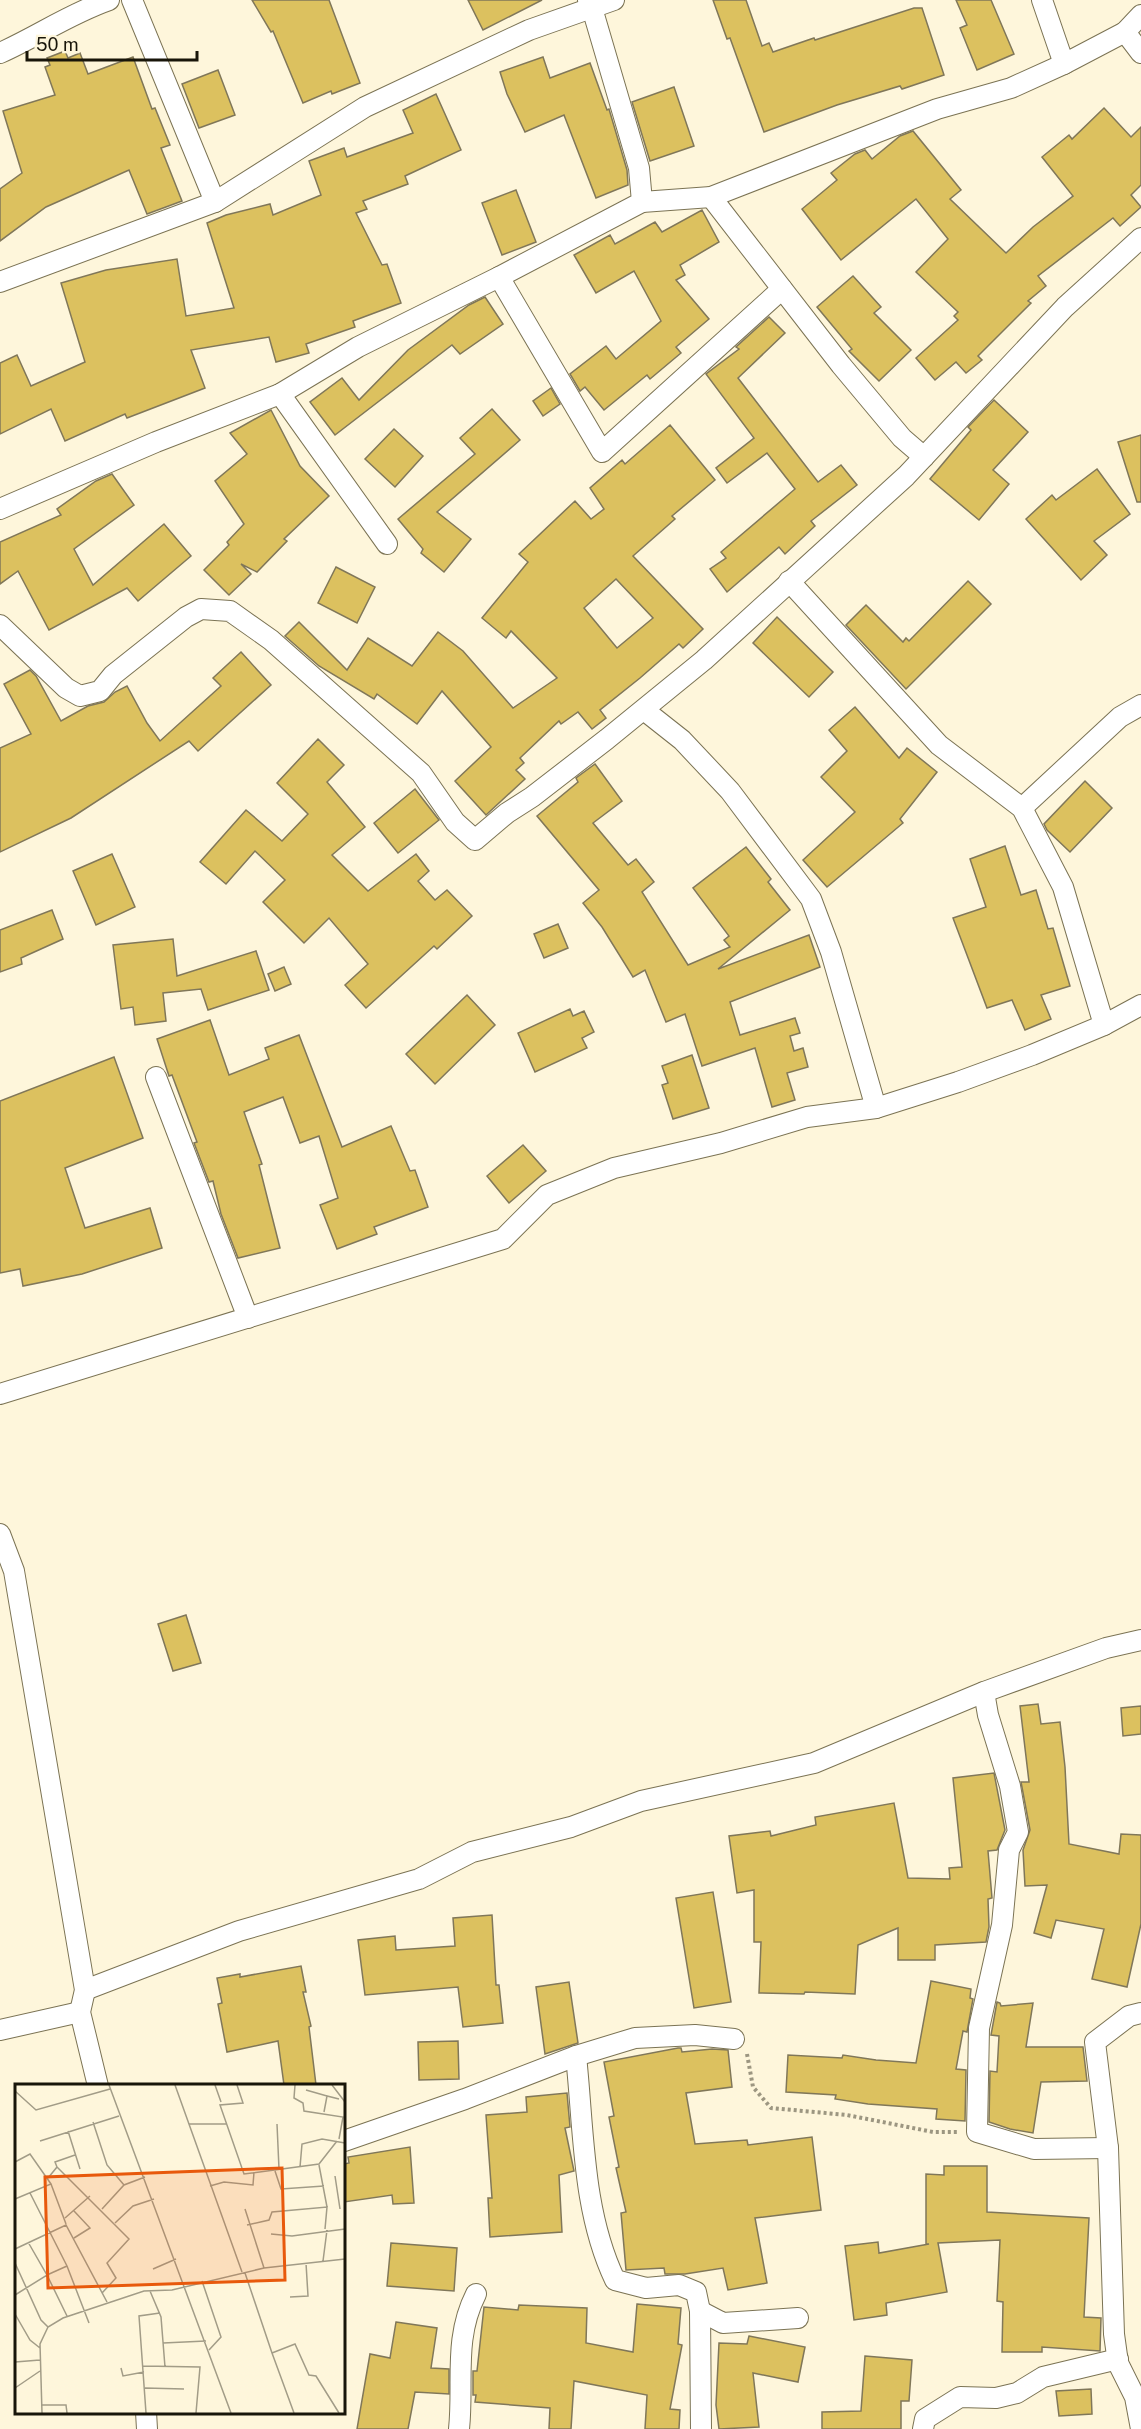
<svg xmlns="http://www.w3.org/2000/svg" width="1141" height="2429" viewBox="0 0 1141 2429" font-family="'Public Sans',sans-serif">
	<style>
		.building { fill: #dcc15f; stroke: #807759; stroke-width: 1.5; fill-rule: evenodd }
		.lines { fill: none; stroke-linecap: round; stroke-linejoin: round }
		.minor-casing { stroke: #7b7354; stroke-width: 22 }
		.path { stroke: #9c9681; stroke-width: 4; stroke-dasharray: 3 3; stroke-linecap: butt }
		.minor { stroke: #fff; stroke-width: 20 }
		.inset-road { fill: none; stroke: #a29c87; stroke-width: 1.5 }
		.view { fill: #e8590c; fill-opacity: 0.15; stroke: #e8590c; stroke-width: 3 }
		.inset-edge { fill: none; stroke: #181509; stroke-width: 3 }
	</style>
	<rect width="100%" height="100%" fill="#fef6db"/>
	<!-- building -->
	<g class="building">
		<polygon points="252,0 329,0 360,83 332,94 331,91 303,103 273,31 271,32"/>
		<polygon points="468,0 542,0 483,30"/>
		<polygon points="713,0 746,0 762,46 769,43 773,52 814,38 815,40 914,8 922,8 944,75 902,89 900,86 837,105 764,132 730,38 727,39"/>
		<polygon points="956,0 991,0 1014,54 977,70 960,28 967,25"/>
		<polygon points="65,51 68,58 80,53 88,74 133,57 152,109 155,108 170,145 161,148 182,201 147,214 129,170 46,207 0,241 0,189 22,173 3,111 55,95 45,67 50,65 47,58"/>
		<polygon points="543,57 550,78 590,63 607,110 609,109 627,170 628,185 596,198 564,115 525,132 507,94 500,72"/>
		<polygon points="218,70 235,115 199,128 182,84"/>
		<polygon points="674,87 694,146 650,161 632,102"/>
		<polygon points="436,94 461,150 405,176 408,184 363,201 367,209 356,213 382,265 387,264 401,303 353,321 355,327 306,344 309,353 276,362 269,337 191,350 205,388 127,418 125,414 65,441 51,409 0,434 0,363 17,355 31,386 85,362 61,283 106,270 177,259 186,316 234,308 207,223 226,215 270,204 273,215 321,195 309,161 344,148 347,157 413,133 403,110"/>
		<polygon points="1104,108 1131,137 1141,127 1141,185 1131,195 1141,207 1120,226 1113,218 1038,276 1046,286 1028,301 1031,303 978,356 982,360 966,373 956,362 935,380 916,358 958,320 954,316 958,312 916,272 948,239 916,199 841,260 802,209 837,180 831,173 855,154 865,150 872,159 900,136 913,131 961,190 950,199 1006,253 1033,227 1073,196 1042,157 1069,135 1072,139"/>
		<polygon points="516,190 536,242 502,255 482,203"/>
		<polygon points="702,210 719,242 680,265 685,275 676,280 709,319 676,347 681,353 650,379 647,375 604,410 585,387 580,391 570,374 606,346 616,359 661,321 634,271 596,293 574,255 610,235 615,244 655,222 662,232"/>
		<polygon points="853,276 881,307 874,313 911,350 879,381 849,351 852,349 817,307"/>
		<polygon points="485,297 503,324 460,354 452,345 335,435 310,402 342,378 359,400 408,350 469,305"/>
		<polygon points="769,317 785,333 738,378 818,482 841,465 857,485 811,521 815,526 785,554 779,547 727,592 710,569 726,558 721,552 795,489 767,453 727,483 716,468 754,438 706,374 739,349 736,347"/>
		<polygon points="551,388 560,404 543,416 533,401"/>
		<polygon points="994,400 1028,432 993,470 1009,484 979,520 930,479 971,430 968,427"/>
		<polygon points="492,409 520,440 437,512 471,539 444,572 421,553 423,549 398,519 475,454 460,438"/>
		<polygon points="271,410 300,466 329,496 284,539 287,541 257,572 241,564 251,574 229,595 204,570 229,545 227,542 244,524 215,481 247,454 230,433"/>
		<path d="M670,425L715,480L672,516L675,519L633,556L703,629L683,648L679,644L640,678L600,710L606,718L592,729L578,712L561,724L559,721L520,758L524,763L516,770L525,779L486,815L455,781L491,747L442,691L417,724L377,694L374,699L319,666L285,636L299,622L347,670L368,638L412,666L438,632L463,651L513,708L557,678L511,631L506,638L482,618L528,562L519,554L575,501L591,519L604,509L590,488L622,460L625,464ZM616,579L653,618L617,648L584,608Z"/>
		<polygon points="394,429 423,456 395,487 365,459"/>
		<polygon points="1141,435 1141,502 1137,502 1118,442"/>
		<polygon points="1097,469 1130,514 1094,541 1107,555 1081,580 1026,519 1052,495 1056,500"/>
		<polygon points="112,474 134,505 74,549 93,585 164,524 191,556 138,601 127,588 49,630 18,571 0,584 0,542 61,515 57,509 96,481"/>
		<polygon points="336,567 375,587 357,623 318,603"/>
		<polygon points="968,581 991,604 906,689 846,625 866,605 903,642 906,638 909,641"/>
		<polygon points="777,617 833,672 809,697 753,643"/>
		<polygon points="241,652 271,685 198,751 189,741 71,818 0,852 0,748 31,734 4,684 30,670 36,676 61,721 88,706 104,702 115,692 127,686 147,723 160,741 221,686 213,678"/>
		<polygon points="855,707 899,758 907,748 937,772 900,819 903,823 827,887 803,860 855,812 821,777 847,751 829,730"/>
		<polygon points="318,739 344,765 327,782 365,827 332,855 368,891 416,854 429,871 418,881 435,900 447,890 472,916 437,949 434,946 366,1008 345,985 368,964 329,918 304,943 263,902 285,880 255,851 226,884 200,862 246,810 282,841 308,814 277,783"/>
		<polygon points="595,764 622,801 593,823 628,865 636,859 654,882 642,892 688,965 730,947 724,940 729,936 693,888 746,847 771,879 768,882 790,910 718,969 809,935 820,967 730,1002 740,1035 795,1018 800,1033 790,1036 794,1051 803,1048 808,1067 787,1073 795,1100 772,1107 755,1048 702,1066 685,1014 666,1022 645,970 633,977 602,927 583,903 599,890 537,816 578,782 576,778"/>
		<polygon points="1085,781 1112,808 1070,852 1047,830 1044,824"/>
		<polygon points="415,789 439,820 398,853 374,823"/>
		<polygon points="1005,846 1021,895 1036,890 1048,929 1053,928 1070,986 1041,995 1051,1019 1025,1030 1012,1000 987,1008 953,918 986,907 970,859"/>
		<polygon points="112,854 135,907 96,925 73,871"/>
		<polygon points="52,910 63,939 21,958 22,964 0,972 0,930"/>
		<polygon points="558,924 568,948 544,958 534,934"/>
		<polygon points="173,939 177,976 256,951 269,990 208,1010 201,989 163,993 166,1021 135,1025 133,1007 121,1009 113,945"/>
		<polygon points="284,967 291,984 275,991 268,974"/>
		<polygon points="467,995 495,1025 435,1084 406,1054"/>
		<polygon points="570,1009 573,1016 584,1011 594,1032 582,1038 587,1048 535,1072 518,1033"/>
		<polygon points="210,1020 229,1075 269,1059 265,1048 299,1035 342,1147 391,1126 410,1171 415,1170 428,1207 374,1227 377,1234 337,1249 320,1205 338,1198 319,1136 300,1143 283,1097 244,1112 262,1164 259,1165 280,1248 238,1258 221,1214 213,1181 209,1182 194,1143 197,1142 172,1075 169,1076 157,1039"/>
		<polygon points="692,1055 709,1108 673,1119 662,1085 668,1083 662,1066"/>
		<polygon points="114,1057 143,1138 65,1168 85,1228 150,1208 162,1248 82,1274 23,1286 20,1269 0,1273 0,1101"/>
		<polygon points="523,1145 546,1171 509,1203 487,1176"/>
		<polygon points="186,1615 201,1663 173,1671 158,1624"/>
		<polygon points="1038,1704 1041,1724 1060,1722 1065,1767 1069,1844 1119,1854 1121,1834 1141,1835 1141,1924 1127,1987 1092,1979 1104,1929 1056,1920 1051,1938 1034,1933 1047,1885 1025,1886 1023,1850 1030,1830 1021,1782 1029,1782 1020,1706"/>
		<polygon points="1141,1706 1141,1734 1123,1736 1121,1708"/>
		<polygon points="994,1773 1005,1830 997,1850 988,1851 992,1898 988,1899 989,1927 986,1942 935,1945 935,1960 898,1960 898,1928 858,1945 855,1994 805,1992 804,1994 759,1993 761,1942 754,1942 754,1890 737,1893 729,1836 770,1831 771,1836 816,1825 815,1817 894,1803 908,1878 950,1879 949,1868 962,1867 953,1778"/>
		<polygon points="713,1892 731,2002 694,2008 676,1898"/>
		<polygon points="492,1915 496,1985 499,1985 503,2023 463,2027 458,1987 365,1995 358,1940 395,1936 396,1950 455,1946 453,1918"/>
		<polygon points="301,1966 306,1992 303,1992 311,2026 309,2027 316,2085 284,2085 278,2041 227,2052 218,2004 222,2003 217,1978 240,1974 240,1977"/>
		<polygon points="931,1981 971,1989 970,1998 973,1999 967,2032 963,2031 956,2069 966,2070 965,2121 936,2119 937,2109 868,2104 835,2099 836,2095 786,2092 788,2055 842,2058 843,2055 876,2060 916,2063"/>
		<polygon points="569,1982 578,2043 545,2054 536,1987"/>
		<polygon points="997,2002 1000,2003 1001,2006 1033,2003 1026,2047 1083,2047 1087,2081 1041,2082 1033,2133 1010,2129 989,2122 990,2071 997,2072 999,2036 991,2035"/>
		<polygon points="458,2041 459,2079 419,2080 418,2042"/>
		<polygon points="678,2048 681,2048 682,2052 712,2049 728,2050 732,2087 686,2093 695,2144 747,2140 748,2145 812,2137 821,2210 755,2218 767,2283 728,2290 723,2268 685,2274 665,2274 664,2268 626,2270 621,2213 626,2212 616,2168 619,2167 609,2117 614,2116 604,2062"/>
		<polygon points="567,2093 570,2127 565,2128 574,2171 559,2175 562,2232 490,2237 488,2198 492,2198 486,2115 527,2112 526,2097"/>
		<polygon points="410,2147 414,2203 393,2204 392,2195 344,2202 344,2164 349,2163 348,2157"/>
		<polygon points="944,2166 987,2166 987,2212 1089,2218 1084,2317 1101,2318 1100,2351 1042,2347 1042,2352 1002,2352 1003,2302 997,2301 1000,2240 938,2243 947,2292 886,2303 887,2315 854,2320 845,2246 878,2242 879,2253 929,2244 926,2244 926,2174 944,2175"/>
		<polygon points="391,2243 457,2248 454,2291 387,2286"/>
		<polygon points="637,2304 681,2308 678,2344 682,2345 670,2409 680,2410 679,2429 645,2429 647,2395 574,2381 571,2429 549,2429 550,2408 475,2402 476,2395 473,2395 473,2371 477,2371 484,2307 518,2310 519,2305 587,2308 586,2343 633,2352"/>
		<polygon points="396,2322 437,2328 431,2368 449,2369 449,2394 415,2392 408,2429 357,2429 370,2354 390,2358"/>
		<polygon points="749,2336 805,2347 798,2382 753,2373 759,2427 719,2429 716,2405 719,2343 747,2344"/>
		<polygon points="865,2356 912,2360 909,2401 901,2401 901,2429 822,2429 822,2412 861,2411"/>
		<polygon points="1091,2389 1092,2414 1059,2416 1056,2391"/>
	</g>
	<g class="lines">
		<defs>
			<g id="minor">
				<polyline points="132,0 215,202"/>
				<polyline points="1042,0 1064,64 1125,32 1141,15"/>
				<polyline points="1125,32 1141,53"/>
				<path d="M0,53C38,36 69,14 109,0"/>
				<polyline points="711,197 841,365 902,438 924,457"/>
				<polyline points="642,202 711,197 937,109 1011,88 1064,64"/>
				<polyline points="499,277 602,452 782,289"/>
				<polyline points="0,282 215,202 365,107 529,30 614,0"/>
				<polyline points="280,394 387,544"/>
				<polyline points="0,509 156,442 280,394 358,347 499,277 642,202 639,168 592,8 588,0"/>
				<polyline points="789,581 939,745 1022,808 1063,887 1104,1025"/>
				<polyline points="0,625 66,688 80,696 100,691 113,675 186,617 201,609 230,611 271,640 421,773 455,822 475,840 507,813 532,797 607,739 704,660 906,476 1065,307 1141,238"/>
				<polyline points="644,710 682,740 730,791 811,899 831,952 876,1108"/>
				<polyline points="1022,808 1120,717 1141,705"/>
				<polyline points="156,1077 248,1318"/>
				<polyline points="0,1394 503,1239 547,1195 614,1168 721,1143 807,1117 876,1108 958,1082 1032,1055 1104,1025 1141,1005"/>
				<polyline points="0,1534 14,1571 85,1990 80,2012 98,2086"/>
				<polyline points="984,1692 988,1715 1010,1786 1018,1832 1009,1850 1002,1925 979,2028 977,2132 1034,2149 1108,2148"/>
				<polyline points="85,1990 239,1931 419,1879 472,1852 571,1827 641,1801 814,1763 984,1692 1106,1648 1141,1640"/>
				<polyline points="0,2030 80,2012"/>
				<path d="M576,2056C584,2130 582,2211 615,2280L646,2288L679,2285L696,2292L700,2311L701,2429"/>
				<polyline points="344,2141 465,2099 576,2056 635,2038 695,2035 734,2039"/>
				<polyline points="700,2311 723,2323 798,2318"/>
				<polyline points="146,2412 147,2429"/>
				<path d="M459,2429C464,2383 453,2339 476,2294"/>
				<polyline points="923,2429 925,2419 960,2397 996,2398 1017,2393 1043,2377 1118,2359"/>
				<polyline points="1141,2429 1135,2397 1118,2363 1114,2334 1108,2148 1095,2042 1129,2016 1141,2013"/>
			</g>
		</defs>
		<!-- minor casing -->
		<use href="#minor" class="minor-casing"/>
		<!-- path -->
		<polyline class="path" points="747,2054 753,2087 771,2108 847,2115 933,2132 958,2132"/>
		<!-- minor -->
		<use href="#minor" class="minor"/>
	</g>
	<!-- overview -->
	<g transform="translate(15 2084)">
		<rect width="330" height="330" fill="#fef6db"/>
		<path class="inset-road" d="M94,1L216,329M160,1L227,188M200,1L206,18M222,1L228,19L205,21L229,90L304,80L322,57M280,1L279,14L288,19L289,27L328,33L324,55M317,1L330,18M291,6L312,12M0,7L21,26L95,5M309,28L312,12L324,15M78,38L92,81L109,101M174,40H211M262,40L264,85M53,47L65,85M25,57L104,32M0,78L15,70L36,100L0,115M304,81L312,123M42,83L114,155L92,179L101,194L87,209M285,83L287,60L307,55L330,59M260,87L266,105L309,102M320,92L325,125M33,94L42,83L40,78L60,71M36,100L51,140M195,102L209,98L238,101L239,88M15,109L52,182L74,239M87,125L109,101L130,93M230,125L249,184M50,134L75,112M100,139L118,122L139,115M232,141L254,136L257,128L312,123L310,145M256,150L277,152L330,145M59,154L75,144L59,127M13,158L32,191L52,182M0,165L51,141L92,218M308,177L312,146M0,179L26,236L33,243M138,185L161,175M230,189L257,269L280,260L294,291L301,292L324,329M187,197L206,253L194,266M135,207L146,233L150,283M0,211L32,191L52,232M275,213L293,212L291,179M0,230L15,256L25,264M148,259L191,257M257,269L279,329M0,278L25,276M128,282L185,283L181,329M106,284L108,292L129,288M0,304L25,287M130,304L169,305M27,321H51L52,329M27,329L25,260L33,243L48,234L129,207L157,206L249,184L330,175M131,329L124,232L145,229"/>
		<path class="view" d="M267,84L270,196L33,204L30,93Z"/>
		<rect width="330" height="330" class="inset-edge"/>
	</g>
	<!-- scale -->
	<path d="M27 51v9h170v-9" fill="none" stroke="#181509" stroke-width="3"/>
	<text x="36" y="51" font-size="18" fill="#181509" stroke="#fef6db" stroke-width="4.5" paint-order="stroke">50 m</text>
</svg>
